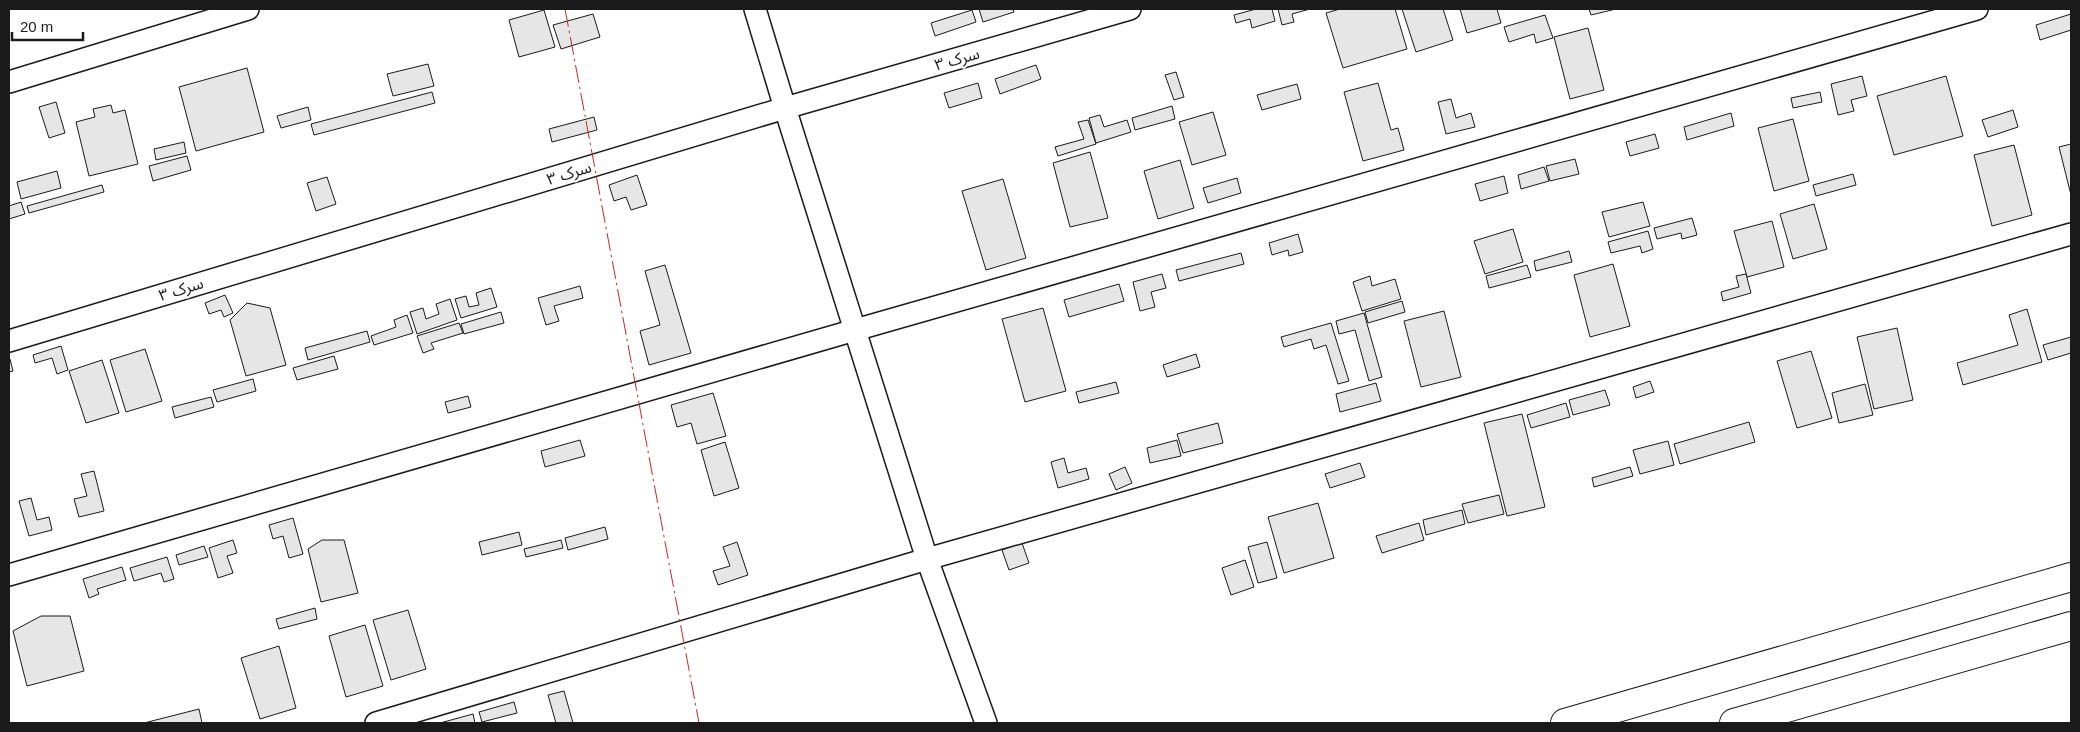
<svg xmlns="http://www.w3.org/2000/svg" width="2080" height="732" viewBox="0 0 2080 732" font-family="Arial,'Noto Sans Arabic',sans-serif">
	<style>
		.building { fill: #e6e6e6; stroke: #1a1a1a }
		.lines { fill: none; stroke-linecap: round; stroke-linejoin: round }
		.street-casing { stroke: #1a1a1a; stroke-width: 24 }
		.secondary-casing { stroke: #1a1a1a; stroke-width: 30 }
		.street { stroke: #fff; stroke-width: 21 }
		.secondary { stroke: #fff; stroke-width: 28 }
		.power { stroke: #c62828; stroke-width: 1; stroke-dasharray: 18 4 2.5 4; stroke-linecap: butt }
		.labels { text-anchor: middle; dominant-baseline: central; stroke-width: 4; stroke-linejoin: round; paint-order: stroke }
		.street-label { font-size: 16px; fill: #1a1a1a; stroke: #fff }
	</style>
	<rect width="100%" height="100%" fill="#fff"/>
	<!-- building -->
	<g class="building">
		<polygon points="979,9 1013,9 1014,12 983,22"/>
		<polygon points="1256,9 1272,9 1275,21 1252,28 1250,19 1236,23 1234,15"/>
		<polygon points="1278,9 1310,9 1292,14 1294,22 1282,25"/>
		<polygon points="1340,9 1395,9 1407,49 1343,68 1326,13"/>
		<polygon points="1402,9 1443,9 1453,40 1416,52"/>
		<polygon points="1460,9 1497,9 1501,23 1467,33"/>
		<polygon points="1589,9 1616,9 1591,15"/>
		<polygon points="544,10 555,47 519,57 509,20"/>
		<polygon points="972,10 976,22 935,36 931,23"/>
		<polygon points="593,14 600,37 561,49 553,25"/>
		<polygon points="2071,14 2071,30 2040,40 2036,25"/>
		<polygon points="1545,15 1553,38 1536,43 1534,34 1509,42 1504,27"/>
		<polygon points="1588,28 1604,90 1570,99 1554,37"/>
		<polygon points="428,64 434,86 393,96 387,74"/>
		<polygon points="1036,65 1041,79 1000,94 995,79"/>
		<polygon points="247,68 264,132 196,151 179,87"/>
		<polygon points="1176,72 1184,97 1174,100 1165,75"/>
		<polygon points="1862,76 1867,96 1851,100 1854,111 1838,115 1831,84"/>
		<polygon points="1946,76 1963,136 1894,155 1877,96"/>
		<polygon points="978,83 982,98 949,108 944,93"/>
		<polygon points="1378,83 1391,130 1398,128 1404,150 1363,161 1344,92"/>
		<polygon points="1297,84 1301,99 1262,110 1257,95"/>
		<polygon points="432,92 435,103 314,135 311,124"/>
		<polygon points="1820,92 1822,102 1793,108 1791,98"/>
		<polygon points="1451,99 1456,118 1471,113 1475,127 1446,134 1438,102"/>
		<polygon points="56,102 65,133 49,138 39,107"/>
		<polygon points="111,105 113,113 125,110 138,164 89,176 76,122 95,117 93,109"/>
		<polygon points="1172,106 1175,119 1135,130 1132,118"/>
		<polygon points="308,107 311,120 281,128 277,116"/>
		<polygon points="2013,110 2018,127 1988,137 1982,120"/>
		<polygon points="1213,112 1226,155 1192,165 1179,122"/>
		<polygon points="1731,113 1734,126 1687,140 1684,127"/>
		<polygon points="1100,115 1104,127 1127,120 1131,132 1096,143 1089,118"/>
		<polygon points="594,117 597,130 552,142 549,129"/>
		<polygon points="1793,119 1809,181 1774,191 1758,128"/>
		<polygon points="1088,120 1096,144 1058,156 1055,147 1084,139 1078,122"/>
		<polygon points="1655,134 1659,148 1630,156 1626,142"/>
		<polygon points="184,142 186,153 156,160 154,149"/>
		<polygon points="2071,144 2071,195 2059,147"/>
		<polygon points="2014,145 2032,215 1992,226 1974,155"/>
		<polygon points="1090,152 1108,218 1070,227 1053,163"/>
		<polygon points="187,156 191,170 153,181 149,166"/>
		<polygon points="1575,159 1579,174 1550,181 1546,166"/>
		<polygon points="1180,160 1194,208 1158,219 1144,171"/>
		<polygon points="1544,167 1549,181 1521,189 1518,175"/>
		<polygon points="57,171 61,188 21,199 17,182"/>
		<polygon points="1853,174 1856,185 1816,196 1813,185"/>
		<polygon points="637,175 647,205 631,210 626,197 614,201 609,185"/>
		<polygon points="1504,176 1508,193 1480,201 1475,184"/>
		<polygon points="327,177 336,204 316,211 307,183"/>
		<polygon points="1237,178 1241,193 1208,203 1203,188"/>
		<polygon points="1003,179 1026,258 986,270 962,191"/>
		<polygon points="102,185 104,192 29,213 27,206"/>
		<polygon points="21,202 25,214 9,219 9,206"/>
		<polygon points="1643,202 1650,226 1609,237 1602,212"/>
		<polygon points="1814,204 1827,249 1793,259 1780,214"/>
		<polygon points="1692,218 1697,235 1682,239 1681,233 1657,239 1654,228"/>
		<polygon points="1772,221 1784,267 1747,277 1734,231"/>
		<polygon points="1513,229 1523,262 1485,274 1474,241"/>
		<polygon points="1648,231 1653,249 1642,253 1640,246 1611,253 1608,242"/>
		<polygon points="1298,234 1303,252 1289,256 1288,250 1272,255 1269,243"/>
		<polygon points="1569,251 1572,262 1536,271 1534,261"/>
		<polygon points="1241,253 1244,264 1179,281 1176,270"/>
		<polygon points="1613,264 1630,326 1590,337 1574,275"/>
		<polygon points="665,265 691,353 649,365 640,331 660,325 645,271"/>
		<polygon points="1527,265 1531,277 1489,288 1486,276"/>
		<polygon points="1162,274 1166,288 1151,292 1155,307 1140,311 1133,282"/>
		<polygon points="1746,274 1751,293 1723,301 1721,292 1739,287 1736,276"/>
		<polygon points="1370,276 1372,286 1395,279 1401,299 1362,311 1353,282"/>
		<polygon points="1119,284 1124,301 1069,317 1064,300"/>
		<polygon points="580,286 583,298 554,306 559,321 546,325 538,298"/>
		<polygon points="491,288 497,307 461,318 455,299 466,296 469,307 479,305 476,293"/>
		<polygon points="225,295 233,313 224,317 221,310 209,314 205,303"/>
		<polygon points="450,299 457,320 417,334 410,312 423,308 426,319 439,314 436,304"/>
		<polygon points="1402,301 1405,312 1368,323 1365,312"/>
		<polygon points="247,303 270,308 286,365 246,376 230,320"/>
		<polygon points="1043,308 1066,391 1025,402 1002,319"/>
		<polygon points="2027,309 2042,362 1963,385 1957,363 2018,345 2009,315"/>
		<polygon points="1444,311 1461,377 1421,387 1404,321"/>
		<polygon points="501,312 504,323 464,334 461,324"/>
		<polygon points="1364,313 1382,377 1369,381 1355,330 1339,334 1336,321"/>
		<polygon points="407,315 413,333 374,345 371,336 396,327 394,320"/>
		<polygon points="459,323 463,333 431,343 434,349 423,353 417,336"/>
		<polygon points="1331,323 1349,381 1338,384 1326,345 1314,349 1311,339 1284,347 1281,337"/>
		<polygon points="1897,328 1913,400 1874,409 1857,337"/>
		<polygon points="367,331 370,342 308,360 305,348"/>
		<polygon points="2071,337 2071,353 2048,360 2043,345"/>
		<polygon points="61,346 68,370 57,374 52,358 35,363 33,355"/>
		<polygon points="145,349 162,401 126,412 110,360"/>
		<polygon points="1811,351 1832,418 1797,428 1777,361"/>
		<polygon points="1196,354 1200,367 1167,377 1163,365"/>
		<polygon points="334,356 338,369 297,380 293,368"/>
		<polygon points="10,359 13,371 9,372 9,360"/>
		<polygon points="102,360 119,413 86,423 69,371"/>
		<polygon points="253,379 256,391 217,402 213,390"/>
		<polygon points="1650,381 1654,392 1636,398 1633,387"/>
		<polygon points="1116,382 1119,393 1079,403 1076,392"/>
		<polygon points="1376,383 1381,401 1340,412 1336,394"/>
		<polygon points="1865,384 1873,415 1839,423 1832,393"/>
		<polygon points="1605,390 1610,405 1573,415 1569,400"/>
		<polygon points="713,393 726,436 697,444 691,423 677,427 671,405"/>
		<polygon points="468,396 471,407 448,413 445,402"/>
		<polygon points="211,397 214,407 175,418 172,407"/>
		<polygon points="1566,403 1570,417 1531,428 1527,415"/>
		<polygon points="1522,414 1545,507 1507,516 1484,423"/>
		<polygon points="1749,422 1755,442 1680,464 1674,444"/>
		<polygon points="1218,423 1223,443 1183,453 1177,434"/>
		<polygon points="580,440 585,456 545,467 541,451"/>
		<polygon points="1177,440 1181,456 1150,463 1147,448"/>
		<polygon points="1668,441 1674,465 1640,474 1633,450"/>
		<polygon points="725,442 739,488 714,496 701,450"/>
		<polygon points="1064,458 1068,473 1086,468 1089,479 1058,488 1051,462"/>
		<polygon points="1360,463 1365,477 1330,488 1325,474"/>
		<polygon points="1125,467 1132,483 1116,490 1109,474"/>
		<polygon points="1630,467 1633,476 1594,487 1592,478"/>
		<polygon points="94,471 104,511 79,517 74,499 87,496 81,474"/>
		<polygon points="1499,495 1504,514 1468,523 1462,504"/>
		<polygon points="31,498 37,520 49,517 52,530 29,536 19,501"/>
		<polygon points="1318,503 1334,558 1284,573 1268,517"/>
		<polygon points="1462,510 1465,524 1426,535 1423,520"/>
		<polygon points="293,518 303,554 289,558 283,536 273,539 269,525"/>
		<polygon points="1419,523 1424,540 1382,553 1376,536"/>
		<polygon points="605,527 608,539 568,550 565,538"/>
		<polygon points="519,532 522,545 482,555 479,542"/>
		<polygon points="233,540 237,553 227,556 233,573 218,578 209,548"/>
		<polygon points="322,540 344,540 358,593 321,602 308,549"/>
		<polygon points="561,540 563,548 526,557 524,549"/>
		<polygon points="737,542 748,575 718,585 713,571 730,566 723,547"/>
		<polygon points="1267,542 1277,578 1258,583 1248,547"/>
		<polygon points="1022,543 1029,563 1009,570 1002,550"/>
		<polygon points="204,546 208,557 179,565 176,555"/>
		<polygon points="167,557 174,579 164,582 161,573 134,581 130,568"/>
		<polygon points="1245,560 1254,587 1231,595 1222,568"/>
		<polygon points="122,567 126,580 97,589 99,594 89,598 83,579"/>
		<polygon points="315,608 317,619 279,629 276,619"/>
		<polygon points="408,610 426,669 391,680 373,620"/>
		<polygon points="41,616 70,616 84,671 27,686 13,631"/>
		<polygon points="365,625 383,686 346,697 329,636"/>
		<polygon points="279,646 296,708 260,719 241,658"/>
		<polygon points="564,691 573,723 556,723 548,695"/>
		<polygon points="514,702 517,713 482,722 479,712"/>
		<polygon points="199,709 202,723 144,723"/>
		<polygon points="473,714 475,723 440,723"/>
	</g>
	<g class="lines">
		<defs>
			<g id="street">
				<polyline points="755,9 785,108 927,559 986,723"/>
				<polyline points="9,82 248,9"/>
				<polyline points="9,341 785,108 1130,9"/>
				<polyline points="9,575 855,330 1977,9"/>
				<polyline points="376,723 927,559 2071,234"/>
			</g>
			<g id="secondary">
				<polyline points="1565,723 2071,577"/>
				<polyline points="1734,723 2071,626"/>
			</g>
		</defs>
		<!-- street casing -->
		<use href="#street" class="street-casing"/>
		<!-- secondary casing -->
		<use href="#secondary" class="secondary-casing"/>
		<!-- street -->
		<use href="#street" class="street"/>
		<!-- secondary -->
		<use href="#secondary" class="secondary"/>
		<!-- power -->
		<polyline class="power" points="565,9 699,723"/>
	</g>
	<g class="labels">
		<!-- street labels -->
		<g class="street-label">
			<text transform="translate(957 59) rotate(-16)">سرک ۳</text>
			<text transform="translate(569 173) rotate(-17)">سرک ۳</text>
			<text transform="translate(181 289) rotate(-17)">سرک ۳</text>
		</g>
	</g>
	<!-- border -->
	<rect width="2080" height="732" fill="none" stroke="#1a1a1a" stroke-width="20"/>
	<!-- scale -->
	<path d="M12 32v8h71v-8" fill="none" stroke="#1a1a1a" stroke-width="2.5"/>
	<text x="20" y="32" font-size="15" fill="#1a1a1a" stroke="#ffffff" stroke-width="4" paint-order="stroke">20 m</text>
</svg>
